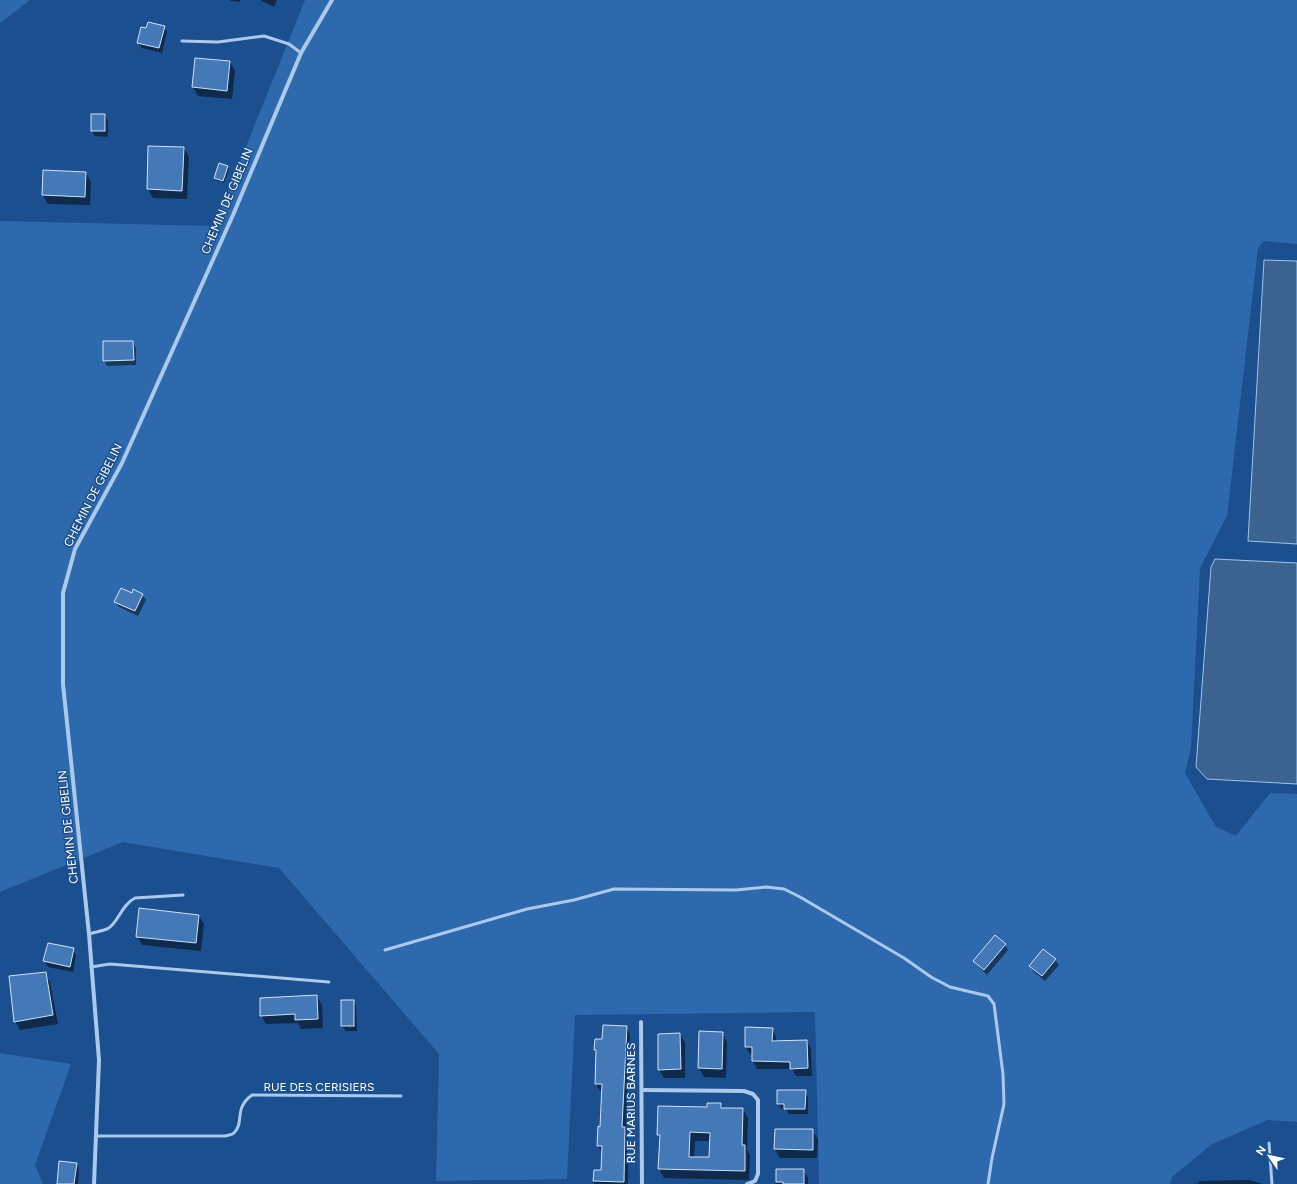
<svg xmlns="http://www.w3.org/2000/svg" width="1297" height="1184" viewBox="0 0 1297 1184" font-family="Figtree,sans-serif">
	<style>
		.green { fill: #2e69ad }
		.water { fill: #3c6290; stroke: #9cc4f0 }
		.shadow { fill: #0007; fill-rule: evenodd }
		.building { fill: #4478b7; stroke: #cfe3fa; fill-rule: evenodd }
		.lines { fill: none; stroke-linecap: round; stroke-linejoin: round }
		.lane { stroke: #a9c9ee; stroke-width: 3 }
		.street { stroke: #a9c9ee; stroke-width: 4 }
		.labels { text-anchor: middle; dominant-baseline: central; stroke-width: 3; stroke-linejoin: round; paint-order: stroke }
		.street-label { font-size: 12px; fill: #fff; stroke: #1b4f8f }
	</style>
	<rect width="100%" height="100%" fill="#1b4f8f"/>
	<!-- green -->
	<g class="green">
		<polygon points="0,0 30,0 0,23"/>
		<polygon points="305,0 1297,0 1297,244 1264,241 1258,248 1227,516 1200,568 1191,748 1185,773 1216,827 1236,836 1270,793 1297,794 1297,1122 1268,1120 1212,1144 1172,1177 1170,1184 819,1184 815,1012 575,1015 567,1179 436,1181 439,1054 279,868 123,842 0,892 0,221 214,226"/>
		<polygon points="0,1053 71,1064 35,1165 43,1184 0,1184"/>
	</g>
	<!-- water -->
	<g class="water">
		<polygon points="1264,260 1297,261 1297,544 1248,541"/>
		<polygon points="1215,559 1297,563 1297,784 1207,779 1196,767 1211,567"/>
	</g>
	<!-- shadow -->
	<g class="shadow">
		<polygon points="230,0 240,0 240,2 231,1"/>
		<polygon points="260,0 277,0 274,7"/>
		<polygon points="164,27 167,32 162,53 142,48 138,43"/>
		<polygon points="230,62 235,71 232,99 198,96 193,87"/>
		<polygon points="105,115 108,121 108,137 95,136 92,131"/>
		<polygon points="149,147 184,148 189,157 187,199 153,198 148,189"/>
		<polygon points="228,167 229,169 224,183 216,180 215,178"/>
		<polygon points="86,173 91,182 90,205 48,204 43,195"/>
		<polygon points="133,342 136,348 136,365 107,366 104,360"/>
		<polygon points="142,595 146,600 138,616 119,607 115,602"/>
		<polygon points="199,916 204,924 201,951 142,945 137,936"/>
		<polygon points="1005,945 1008,950 987,975 978,966 974,961"/>
		<polygon points="73,949 76,955 73,972 48,967 45,961"/>
		<polygon points="1055,960 1059,965 1045,981 1034,972 1030,967"/>
		<polygon points="45,973 50,982 58,1024 20,1030 15,1021"/>
		<polygon points="317,996 322,1005 323,1028 301,1029 298,1023 266,1024 261,1015"/>
		<polygon points="353,1001 356,1006 357,1031 346,1031 342,1026"/>
		<polygon points="626,1027 630,1034 626,1130 628,1135 628,1184 594,1184 595,1171 602,1171 603,1154 598,1146 601,1128 602,1091 600,1091 596,1084 597,1052 595,1050 603,1040"/>
		<polygon points="772,1029 776,1037 776,1042 807,1041 811,1049 812,1076 796,1076 792,1069 757,1069 753,1061 753,1054 750,1054 746,1047"/>
		<polygon points="700,1032 722,1033 727,1042 726,1078 704,1077 699,1068"/>
		<polygon points="680,1034 685,1043 685,1078 664,1078 659,1070"/>
		<polygon points="805,1091 808,1097 808,1114 789,1114 786,1109 782,1109 778,1104"/>
		<path d="M721,1104L724,1109H743L748,1118L747,1150L750,1155L749,1180L664,1178L659,1169L660,1139L658,1135L659,1107L708,1108ZM695,1141H711L710,1158H694Z"/>
		<polygon points="812,1130 818,1139 817,1158 780,1158 775,1149"/>
		<polygon points="76,1164 79,1169 78,1184 58,1184"/>
		<polygon points="777,1170 803,1170 808,1178 808,1184 776,1184"/>
		<polygon points="1250,1180 1262,1184 1194,1184 1199,1183 1199,1181"/>
	</g>
	<!-- building -->
	<g class="building">
		<polygon points="148,22 165,26 159,48 137,43 141,27 146,28"/>
		<polygon points="195,58 230,61 227,91 192,87"/>
		<rect x="91" y="114" width="14" height="17"/>
		<polygon points="148,146 184,147 182,191 147,189"/>
		<polygon points="219,163 228,166 223,181 214,178"/>
		<polygon points="43,170 86,172 85,197 42,195"/>
		<polygon points="103,341 133,341 134,360 103,361"/>
		<polygon points="121,588 132,593 133,589 143,594 135,611 114,602"/>
		<polygon points="139,908 199,915 196,943 136,937"/>
		<polygon points="995,935 1006,944 984,970 973,961"/>
		<polygon points="48,943 74,948 70,967 43,961"/>
		<polygon points="1043,949 1056,959 1042,976 1029,966"/>
		<polygon points="46,972 53,1015 14,1022 9,976"/>
		<polygon points="317,995 318,1019 295,1020 295,1014 260,1016 260,998"/>
		<rect x="341" y="1000" width="13" height="26"/>
		<polygon points="603,1025 627,1026 622,1127 625,1127 624,1182 593,1181 594,1170 601,1170 602,1146 597,1146 598,1126 600,1127 602,1084 595,1084 596,1050 594,1050 595,1039 602,1039"/>
		<polygon points="745,1027 773,1028 772,1041 807,1040 808,1068 790,1069 790,1062 752,1061 752,1047 745,1047"/>
		<polygon points="699,1031 723,1032 722,1069 698,1068"/>
		<polygon points="680,1033 681,1069 658,1070 658,1034"/>
		<polygon points="777,1090 806,1090 805,1109 784,1109 784,1104 777,1104"/>
		<path d="M707,1103H721V1108H743L742,1145H745V1171L658,1169L660,1135H657L658,1106L707,1107ZM690,1132L710,1133L709,1157H689Z"/>
		<polygon points="775,1129 813,1129 813,1150 774,1149"/>
		<polygon points="59,1161 77,1163 74,1184 57,1184"/>
		<polygon points="776,1169 804,1169 804,1184 783,1184 783,1182 776,1182"/>
	</g>
	<g class="lines">
		<!-- lane -->
		<g class="lane">
			<polyline points="182,41 218,42 264,36 289,44 301,53"/>
			<path d="M89,934C95,932 102,931 107,929C118,924 121,905 135,898L183,895"/>
			<polyline points="385,950 527,909 574,900 614,889 736,890 766,887 784,889 800,897 904,958 931,977 950,987 988,996 994,1004 1003,1074 1004,1104 992,1158 988,1184"/>
			<polyline points="91,967 110,964 329,982"/>
			<path d="M96,1136H225C228,1135 232,1135 234,1133C245,1122 233,1109 252,1095L401,1096"/>
			<polyline points="1269,1143 1272,1184"/>
		</g>
		<!-- street -->
		<g class="street">
			<polyline points="641,1022 642,1184"/>
			<polyline points="642,1090 744,1091 753,1094 758,1100 758,1174 755,1181 747,1184"/>
			<polyline points="94,1184 99,1060 89,934 63,684 63,593 75,549 122,463 233,215 301,53 332,0"/>
		</g>
	</g>
	<g class="labels">
		<!-- street labels -->
		<g class="street-label">
			<text transform="translate(227 201) rotate(-67)">CHEMIN DE GIBELIN</text>
			<text transform="translate(93 495) rotate(-63)">CHEMIN DE GIBELIN</text>
			<text transform="translate(68 827) rotate(-96)">CHEMIN DE GIBELIN</text>
			<text x="319" y="1087">RUE DES CERISIERS</text>
			<text transform="translate(631 1103) rotate(-90)">RUE MARIUS BARNES</text>
		</g>
	</g>
	<!-- north arrow -->
	<g transform="translate(1269 1156) rotate(304)" stroke="#1b4f8f" stroke-width="3" paint-order="stroke">
	<path d="M0-3L7 15L0 10L-7 15Z" fill="#ffffff"/>
	<text y="-6" font-size="11" font-weight="bold" text-anchor="middle" fill="#ffffff">N</text>
	</g>
</svg>
